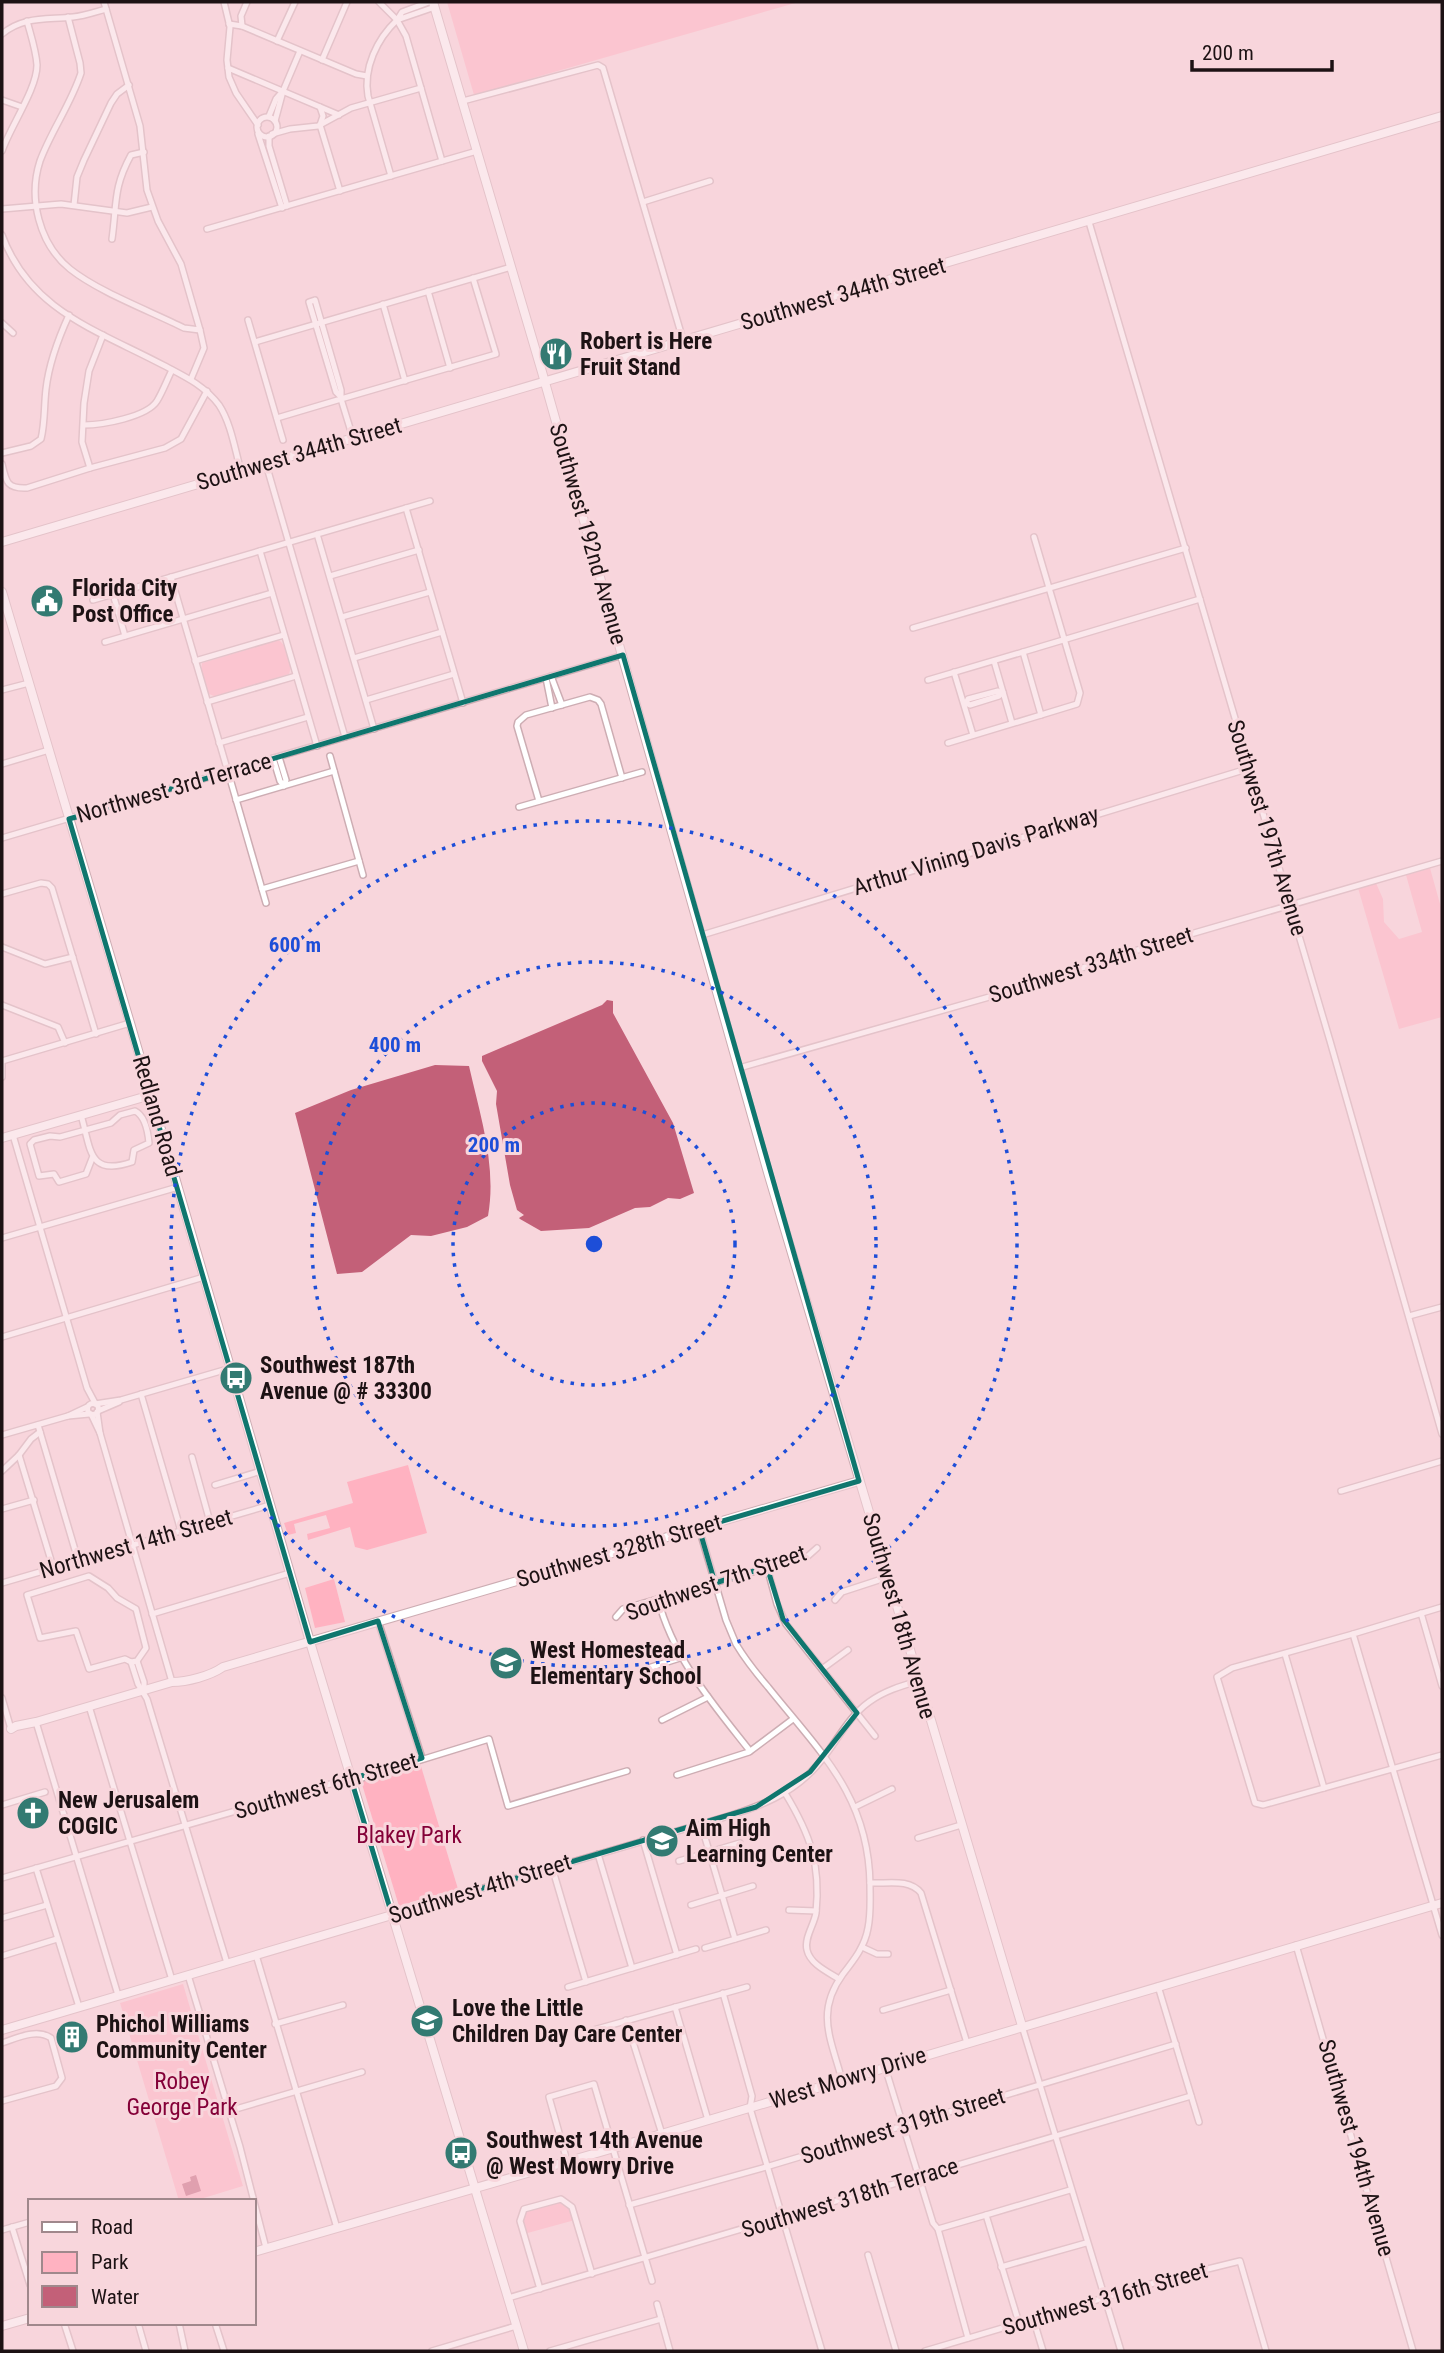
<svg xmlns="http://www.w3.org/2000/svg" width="1444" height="2353" viewBox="0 0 1444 2353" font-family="'Roboto Condensed',sans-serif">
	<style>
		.green { fill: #ffb2c1 }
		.water { fill: #c36078 }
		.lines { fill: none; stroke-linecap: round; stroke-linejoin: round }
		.street-casing { stroke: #cdadb3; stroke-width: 8 }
		.secondary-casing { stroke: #cdadb3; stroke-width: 10 }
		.street { stroke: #fff; stroke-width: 5 }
		.secondary { stroke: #fff; stroke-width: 8 }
		.marked { fill: none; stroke: #0f766e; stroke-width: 5; stroke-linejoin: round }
		.ring { fill: none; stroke: #1d4ed8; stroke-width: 3.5; stroke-dasharray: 3.5 7 }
		.labels { text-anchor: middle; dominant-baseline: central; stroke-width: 6; stroke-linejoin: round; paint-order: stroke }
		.street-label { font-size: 23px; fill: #1d1214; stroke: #f8d6dc }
		.poi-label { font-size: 23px; font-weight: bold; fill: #1d1214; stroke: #f8d6dc; text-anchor: start }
		.park-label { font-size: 23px; fill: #840038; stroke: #f8d6dc }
		.centre { fill: #1d4ed8; stroke: #f8d6dc; stroke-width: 3.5 }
		.ring-label { font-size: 21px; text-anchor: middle; font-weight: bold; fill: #1d4ed8; stroke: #f8d6dc; stroke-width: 6; stroke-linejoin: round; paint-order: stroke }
	</style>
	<rect width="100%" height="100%" fill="#f8d6dc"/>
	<!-- green -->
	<g class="green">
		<polygon points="447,2 799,2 474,95"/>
		<path d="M278,640C287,644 293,664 289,674L216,697L207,693L201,670L202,663Z"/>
		<polygon points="1430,868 1442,911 1442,1017 1399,1029 1358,888 1376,883 1383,899 1384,922 1399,939 1422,932 1406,875"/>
		<polygon points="408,1465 427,1533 367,1550 355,1547 350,1527 308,1540 307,1534 330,1528 326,1515 294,1524 296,1533 288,1535 284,1523 353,1503 347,1482"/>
		<polygon points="334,1579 345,1622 315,1628 305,1588"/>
		<polygon points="420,1763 458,1889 399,1906 361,1781"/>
		<polygon points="183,1984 243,2186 194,2201 179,2201 120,2003"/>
		<polygon points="561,2199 572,2207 575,2220 524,2234 521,2221 525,2210"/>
	</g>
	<!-- water -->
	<g class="water">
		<polygon points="607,1000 613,1001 613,1013 673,1123 694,1193 680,1199 668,1198 650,1207 635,1208 589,1228 541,1231 520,1219 519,1218 524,1215 517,1210 510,1185 496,1104 497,1091 482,1061 482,1056 602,1005"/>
		<path d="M435,1065L469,1066C480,1115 497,1166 488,1216L467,1227L431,1236L411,1235L362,1272L337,1274L295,1113L351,1090Z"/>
		<polygon points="196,2175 201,2191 186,2196 182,2184 191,2181 190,2177"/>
	</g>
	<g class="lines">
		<defs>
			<g id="street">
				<polyline points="104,2 140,126 147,190 158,221 181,264 200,330 204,348 191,379"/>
				<polyline points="224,2 230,27 227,60 229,77 236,93 258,125"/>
				<polyline points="379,2 397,20 406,36 442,161"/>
				<polyline points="429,2 402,12 397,20 435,7"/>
				<path d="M68,17L80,63L81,73C71,104 51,131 40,161C28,198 39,244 70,269C99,292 150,311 184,328L200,330"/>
				<polyline points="229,24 242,26 356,74 367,76"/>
				<polyline points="242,26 241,16 247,2"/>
				<path d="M2,34C24,16 46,20 73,17C84,16 95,12 106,9"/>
				<polyline points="277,41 295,2"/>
				<polyline points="322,60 347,2"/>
				<polyline points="228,68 339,115"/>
				<polyline points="2,100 22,107"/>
				<polyline points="463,101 598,65 603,68 683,340"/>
				<polyline points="320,107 323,116 320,125 340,191"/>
				<polyline points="269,116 276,99 283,91"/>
				<circle cx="267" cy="127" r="10"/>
				<polyline points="275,121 283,91 300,51"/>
				<polyline points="258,134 282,208"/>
				<polyline points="272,134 290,129 318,126 351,108 421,88"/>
				<polyline points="269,136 269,146 287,206"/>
				<path d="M2,151C10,127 37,89 37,65C36,50 31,36 27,21"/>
				<path d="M391,176L368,96C363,68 377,39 397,20"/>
				<polyline points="643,202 710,181"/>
				<polyline points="74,205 77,177 84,160 111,103 117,94 129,85"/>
				<polyline points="2,209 61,204 127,213 152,207"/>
				<polyline points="1089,222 1330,1041 1442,1434"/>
				<polyline points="207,229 477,151"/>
				<path d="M2,235C30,311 97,330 163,365C184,376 204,385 219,405C231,423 235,450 241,471"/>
				<path d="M112,239C117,203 113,188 131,155L144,152"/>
				<polyline points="428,291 450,368"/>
				<polyline points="383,304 405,381"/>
				<polyline points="248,320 283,440"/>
				<polyline points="2,323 13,333"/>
				<polyline points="255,342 511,267"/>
				<polyline points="277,418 341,399 341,390 315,300 309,302 336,392 340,396"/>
				<path d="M84,425C102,425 147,417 157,401C163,391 167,380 172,370"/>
				<polyline points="353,438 341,399 496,354 473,278"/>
				<path d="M2,453L31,446L41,439C45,423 44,406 46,389C49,363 58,339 69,315"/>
				<path d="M2,464C6,482 7,489 27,488L90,468L165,448L181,439L207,391"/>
				<polyline points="266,464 345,737"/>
				<polyline points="90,468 82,442 84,403 89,371 103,335"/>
				<polyline points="406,508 463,703"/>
				<polyline points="317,534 374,729"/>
				<polyline points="1034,537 1080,693 1077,704 1041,715"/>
				<polyline points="260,551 317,746"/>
				<polyline points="330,576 419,550"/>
				<polyline points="171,577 228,772"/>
				<polyline points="113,594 125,636"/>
				<polyline points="93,600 430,501"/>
				<polyline points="342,617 430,592"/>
				<polyline points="913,628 1186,548"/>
				<polyline points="105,642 272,593"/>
				<polyline points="1023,652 1200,599"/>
				<polyline points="354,658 442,632"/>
				<polyline points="195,661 284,635"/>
				<polyline points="994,661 1012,723"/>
				<polyline points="954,672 973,735"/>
				<polyline points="551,676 562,705"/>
				<polyline points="546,678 552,708"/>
				<polyline points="928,680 1023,652 1041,715 948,743"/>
				<polyline points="2,690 29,683"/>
				<polyline points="366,700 454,674"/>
				<polyline points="207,702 296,676"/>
				<polyline points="966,703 970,705 999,696 1003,692"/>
				<polyline points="966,703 968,699 998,691 1000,693"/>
				<polyline points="219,743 308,717"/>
				<polyline points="330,756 363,875"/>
				<polyline points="273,758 280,781 284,786 286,780 279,757"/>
				<polyline points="2,764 49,750"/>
				<polyline points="231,782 266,903"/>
				<polyline points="236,800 334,771"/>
				<polyline points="539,801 517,726 518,722 526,715 590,697 598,700 601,704 622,778"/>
				<polyline points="519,807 642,772"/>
				<polyline points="2,838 623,655"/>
				<polyline points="262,889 359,861"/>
				<polyline points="2,894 41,883 48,884 52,888 96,1034"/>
				<polyline points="702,935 1250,768"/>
				<polyline points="2,947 45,964 73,957"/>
				<polyline points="2,1005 58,1027 65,1043"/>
				<polyline points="2,1061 130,1023"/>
				<polyline points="739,1068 1014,990 1153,945 1442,861"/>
				<polyline points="2,1077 2,1061"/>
				<path d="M81,1115C91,1149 88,1177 132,1162L134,1150L149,1143C148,1132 145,1116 135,1111L120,1115L111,1123L60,1137L50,1136L34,1140L30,1144L39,1176L54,1174L59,1182L86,1174L93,1156"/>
				<polyline points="13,1135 87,1388 95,1403"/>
				<polyline points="2,1238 178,1187"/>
				<polyline points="1409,1316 1442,1307"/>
				<polyline points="2,1337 204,1277"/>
				<polyline points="141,1394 181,1531"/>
				<circle cx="93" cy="1409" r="5.5"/>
				<polyline points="95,1404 121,1400 231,1368"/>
				<polyline points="98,1411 119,1402"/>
				<polyline points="97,1412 100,1433 172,1682"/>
				<polyline points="91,1414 100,1433"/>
				<polyline points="68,1416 87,1407"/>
				<polyline points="38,1425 78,1560"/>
				<polyline points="2,1435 68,1416 89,1414"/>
				<polyline points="19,1455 53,1567"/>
				<polyline points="192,1457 210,1522"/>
				<polyline points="2,1471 19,1455 31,1439 40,1432"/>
				<polyline points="215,1485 261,1471"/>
				<polyline points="1341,1491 1442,1461"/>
				<polyline points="2,1509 34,1500"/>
				<path d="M699,1528L726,1620L736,1644C745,1659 756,1673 768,1687C820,1752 869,1796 870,1885C870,1899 871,1914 868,1928C865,1946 854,1960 843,1974C815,2012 831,2039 842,2080"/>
				<polyline points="767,1567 777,1604 786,1624 875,1736"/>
				<polygon points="89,1576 108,1588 117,1598 136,1609 146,1648 137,1661 131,1662 125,1659 89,1669 76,1631 40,1638 27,1595"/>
				<polyline points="2,1583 270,1505"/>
				<path d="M658,1599C673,1658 713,1704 750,1751"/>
				<polyline points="835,1600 842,1592 888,1577"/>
				<polyline points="1442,1607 1353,1634 1442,1935"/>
				<polyline points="1421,1613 1442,1686"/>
				<polyline points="152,1614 290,1573"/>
				<polyline points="616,1617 623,1609 808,1556 817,1548"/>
				<polyline points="378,1621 422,1758"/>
				<polyline points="1353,1634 1232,1668 1217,1677 1255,1803 1263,1805 1442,1755"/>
				<polyline points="1285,1654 1324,1788"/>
				<polyline points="137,1661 144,1682 144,1691"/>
				<polyline points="131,1662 138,1684 147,1699 227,1963"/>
				<polyline points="645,1669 683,1657"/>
				<polyline points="822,1669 848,1650"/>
				<polyline points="2,1698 11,1729"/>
				<polyline points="89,1706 172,1980"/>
				<polyline points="662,1720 708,1697"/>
				<polyline points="36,1722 118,1995"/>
				<polyline points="677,1775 749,1752 793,1719"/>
				<path d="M785,1793C810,1834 821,1864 816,1913C814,1925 804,1938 807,1950C810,1964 828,1972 839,1979"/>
				<polyline points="2,1805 45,1792"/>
				<polyline points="855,1807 892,1789"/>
				<polyline points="701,1824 735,1939"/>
				<polyline points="918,1838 961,1825"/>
				<polyline points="643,1840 677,1955"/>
				<polyline points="598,1854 632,1968"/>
				<polyline points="774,1859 794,1859 814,1855"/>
				<polyline points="679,1861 740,1843"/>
				<polyline points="552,1867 586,1982"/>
				<polyline points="36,1868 79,2007"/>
				<polyline points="2,1878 344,1780 359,1779 489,1739 508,1806 627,1771"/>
				<path d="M870,1883C887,1884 909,1878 921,1893L967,2043"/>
				<polyline points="691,1905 753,1886"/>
				<polyline points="789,1910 816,1911"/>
				<path d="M392,1915L732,1815C762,1805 788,1795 811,1772C833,1751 844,1720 869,1702C884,1691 901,1686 918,1681"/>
				<polyline points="2,1918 47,1905"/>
				<polyline points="1296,1945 1413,2351"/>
				<polyline points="862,1947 877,1954 888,1954"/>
				<polyline points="705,1948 766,1930"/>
				<polyline points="256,1955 337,2228"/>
				<polyline points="2,1956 57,1939"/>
				<polyline points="188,1975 240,2147 266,2248"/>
				<polyline points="1158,1986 1199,2122"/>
				<polyline points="568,1987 696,1949"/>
				<polyline points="723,1993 752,2096 750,2108 822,2351"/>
				<polyline points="675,2007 708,2120"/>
				<polyline points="883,2010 951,1990"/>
				<polyline points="626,2020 662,2134"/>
				<polyline points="275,2024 343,2005"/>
				<polyline points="1022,2026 1121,2351"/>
				<polyline points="579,2034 747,1987"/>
				<path d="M2,2043C17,2038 37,2028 51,2038L62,2078L56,2086L2,2101"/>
				<polyline points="885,2067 933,2223 938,2229 968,2338"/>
				<polyline points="229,2111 362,2072"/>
				<polyline points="567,2161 549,2097 594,2084 652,2281"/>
				<polyline points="629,2205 766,2167 1176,2044"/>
				<polyline points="12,2227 30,2285"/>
				<polyline points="938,2229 986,2215"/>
				<polyline points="2,2230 30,2222"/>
				<polyline points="868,2255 896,2351"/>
				<polyline points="1001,2267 1086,2243"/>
				<polyline points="540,2289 520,2221 524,2209 561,2199 572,2207 592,2274"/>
				<polyline points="508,2298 1191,2096"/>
				<polyline points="657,2304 670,2351"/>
				<polyline points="1033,2318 1043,2351"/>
				<polyline points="64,2323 73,2351"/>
				<polyline points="138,2323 146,2351"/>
				<polyline points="179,2323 185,2351"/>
				<polyline points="215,2323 224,2351"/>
				<polyline points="1019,2323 986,2215 1070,2190"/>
				<polyline points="432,2351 516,2326"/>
				<polyline points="550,2351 661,2319"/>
				<polyline points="925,2351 1171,2278 1240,2261 1266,2351"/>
			</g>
			<g id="secondary">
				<polyline points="433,2 542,372 769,1176 1022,2026"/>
				<polyline points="2,542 1442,116"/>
				<polyline points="2,592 130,1023 313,1652 524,2351"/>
				<polyline points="2,1138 151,1095"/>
				<path d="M11,1729L16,1726L36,1722L172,1682C187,1682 210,1676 223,1667L859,1481"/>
				<polyline points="2,2030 392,1915"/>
				<polyline points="254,2252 614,2148 1442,1903"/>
				<polyline points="2,2326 30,2318"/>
			</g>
		</defs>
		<!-- street casing -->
		<use href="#street" class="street-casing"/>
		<!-- secondary casing -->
		<use href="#secondary" class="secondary-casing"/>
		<!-- street -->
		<use href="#street" class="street"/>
		<!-- secondary -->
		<use href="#secondary" class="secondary"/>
	</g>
	<!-- marked area -->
	<path d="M0 0H1444V2353H0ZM623,655L859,1481L699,1528L715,1583L767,1567L783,1619L857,1713L810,1772L756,1807L392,1915L351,1779L422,1758L378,1621L310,1642L69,819Z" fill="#f8d6dc" fill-opacity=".55" fill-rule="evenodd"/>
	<path class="marked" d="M623,655L859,1481L699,1528L715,1583L767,1567L783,1619L857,1713L810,1772L756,1807L392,1915L351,1779L422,1758L378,1621L310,1642L69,819Z"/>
	<!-- distance rings -->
	<g class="ring">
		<circle cx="594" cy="1244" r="141"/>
		<circle cx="594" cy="1244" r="282"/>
		<circle cx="594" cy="1244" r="423"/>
	</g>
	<!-- icons -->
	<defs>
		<symbol id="restaurant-disc" viewBox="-11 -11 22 22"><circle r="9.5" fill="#337a72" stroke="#f8d6dc"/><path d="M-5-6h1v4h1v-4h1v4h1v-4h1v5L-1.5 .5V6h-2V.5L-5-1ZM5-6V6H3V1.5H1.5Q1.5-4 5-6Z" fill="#fff"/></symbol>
		<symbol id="civic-disc" viewBox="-11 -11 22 22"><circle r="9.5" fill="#337a72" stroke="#f8d6dc"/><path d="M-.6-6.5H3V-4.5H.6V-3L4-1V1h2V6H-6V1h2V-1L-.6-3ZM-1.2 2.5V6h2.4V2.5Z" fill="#fff"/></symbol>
		<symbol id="bus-disc" viewBox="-11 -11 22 22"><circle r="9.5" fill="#337a72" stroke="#f8d6dc"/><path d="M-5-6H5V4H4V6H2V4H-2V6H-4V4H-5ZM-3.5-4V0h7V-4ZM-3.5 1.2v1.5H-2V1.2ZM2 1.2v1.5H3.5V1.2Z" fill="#fff"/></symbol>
		<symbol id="school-disc" viewBox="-11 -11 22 22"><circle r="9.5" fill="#337a72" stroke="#f8d6dc"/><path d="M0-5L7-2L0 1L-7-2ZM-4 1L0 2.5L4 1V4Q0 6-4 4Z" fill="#fff"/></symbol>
		<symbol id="church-disc" viewBox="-11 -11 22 22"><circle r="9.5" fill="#337a72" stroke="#f8d6dc"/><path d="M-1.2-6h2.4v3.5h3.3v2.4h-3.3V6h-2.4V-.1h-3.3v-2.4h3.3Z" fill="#fff"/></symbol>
		<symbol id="building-disc" viewBox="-11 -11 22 22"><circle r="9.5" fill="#337a72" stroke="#f8d6dc"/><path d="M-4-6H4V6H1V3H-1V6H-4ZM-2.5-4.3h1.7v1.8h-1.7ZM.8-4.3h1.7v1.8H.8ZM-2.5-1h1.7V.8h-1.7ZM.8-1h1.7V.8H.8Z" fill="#fff"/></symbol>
	</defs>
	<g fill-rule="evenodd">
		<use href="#restaurant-disc" x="537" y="335" width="38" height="38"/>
		<use href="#civic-disc" x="28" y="582" width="38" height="38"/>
		<use href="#bus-disc" x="217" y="1359" width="38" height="38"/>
		<use href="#school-disc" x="487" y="1644" width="38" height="38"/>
		<use href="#church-disc" x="14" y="1794" width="38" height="38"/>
		<use href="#school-disc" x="643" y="1822" width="38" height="38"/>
		<use href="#school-disc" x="408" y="2002" width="38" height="38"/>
		<use href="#building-disc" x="53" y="2018" width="38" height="38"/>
		<use href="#bus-disc" x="442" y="2134" width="38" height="38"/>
	</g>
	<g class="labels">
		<!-- street labels -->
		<g class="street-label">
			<text transform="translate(843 294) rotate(-16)">Southwest 344th Street</text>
			<text transform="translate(299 454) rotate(-16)">Southwest 344th Street</text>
			<text transform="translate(588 534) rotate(74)">Southwest 192nd Avenue</text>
			<text transform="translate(174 788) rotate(-16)">Northwest 3rd Terrace</text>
			<text transform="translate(1267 828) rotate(73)">Southwest 197th Avenue</text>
			<text transform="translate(976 851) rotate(-17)">Arthur Vining Davis Parkway</text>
			<text transform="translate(1091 965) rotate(-17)">Southwest 334th Street</text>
			<text transform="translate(157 1116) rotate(74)">Redland Road</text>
			<text transform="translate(136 1544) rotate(-16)">Northwest 14th Street</text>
			<text transform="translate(619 1551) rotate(-16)">Southwest 328th Street</text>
			<text transform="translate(716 1583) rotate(-19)">Southwest 7th Street</text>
			<text transform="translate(899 1616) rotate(74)">Southwest 18th Avenue</text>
			<text transform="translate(326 1786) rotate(-16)">Southwest 6th Street</text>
			<text transform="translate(480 1889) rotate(-17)">Southwest 4th Street</text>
			<text transform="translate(848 2078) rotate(-17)">West Mowry Drive</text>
			<text transform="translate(903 2126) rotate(-17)">Southwest 319th Street</text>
			<text transform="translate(1356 2148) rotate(74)">Southwest 194th Avenue</text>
			<text transform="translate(850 2198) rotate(-17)">Southwest 318th Terrace</text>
			<text transform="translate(1105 2299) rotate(-16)">Southwest 316th Street</text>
		</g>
		<!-- poi labels -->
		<g class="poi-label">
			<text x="580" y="341">Robert is Here<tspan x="580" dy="26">Fruit Stand</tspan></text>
			<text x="72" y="588">Florida City<tspan x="72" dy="26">Post Office</tspan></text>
			<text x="260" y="1365">Southwest 187th<tspan x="260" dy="26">Avenue @ # 33300</tspan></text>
			<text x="530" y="1650">West Homestead<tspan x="530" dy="26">Elementary School</tspan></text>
			<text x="58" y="1800">New Jerusalem<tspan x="58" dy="26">COGIC</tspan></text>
			<text x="686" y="1828">Aim High<tspan x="686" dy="26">Learning Center</tspan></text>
			<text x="452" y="2008">Love the Little<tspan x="452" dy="26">Children Day Care Center</tspan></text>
			<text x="96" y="2024">Phichol Williams<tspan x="96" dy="26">Community Center</tspan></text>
			<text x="486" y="2140">Southwest 14th Avenue<tspan x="486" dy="26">@ West Mowry Drive</tspan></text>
		</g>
		<!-- park labels -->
		<g class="park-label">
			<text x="409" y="1835">Blakey Park</text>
			<text x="182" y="2081">Robey<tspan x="182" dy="26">George Park</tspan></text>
		</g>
	</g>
	<circle cx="594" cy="1244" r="10" class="centre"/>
	<g class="ring-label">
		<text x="295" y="952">600 m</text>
		<text x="395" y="1052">400 m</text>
		<text x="494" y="1152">200 m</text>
	</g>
	<!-- border -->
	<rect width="1444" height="2353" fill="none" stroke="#1d1214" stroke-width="7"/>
	<!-- legend -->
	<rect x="28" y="2199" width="228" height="126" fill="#f8d6dc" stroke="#a0888c" stroke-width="2"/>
	<rect x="42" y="2222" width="35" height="10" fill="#ffffff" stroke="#a0888c" stroke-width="2"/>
	<text x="91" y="2234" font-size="21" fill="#1d1214">Road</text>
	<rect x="42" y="2252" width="35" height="21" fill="#ffb2c1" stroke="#a0888c" stroke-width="2"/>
	<text x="91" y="2269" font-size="21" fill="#1d1214">Park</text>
	<rect x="42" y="2286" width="35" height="21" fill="#c36078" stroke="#a0888c" stroke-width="2"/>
	<text x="91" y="2304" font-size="21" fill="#1d1214">Water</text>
	<!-- scale -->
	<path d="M1192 60v10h140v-10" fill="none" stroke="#1d1214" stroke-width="3.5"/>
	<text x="1202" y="60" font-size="21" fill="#1d1214" stroke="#f8d6dc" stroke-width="5" paint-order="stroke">200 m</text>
</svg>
